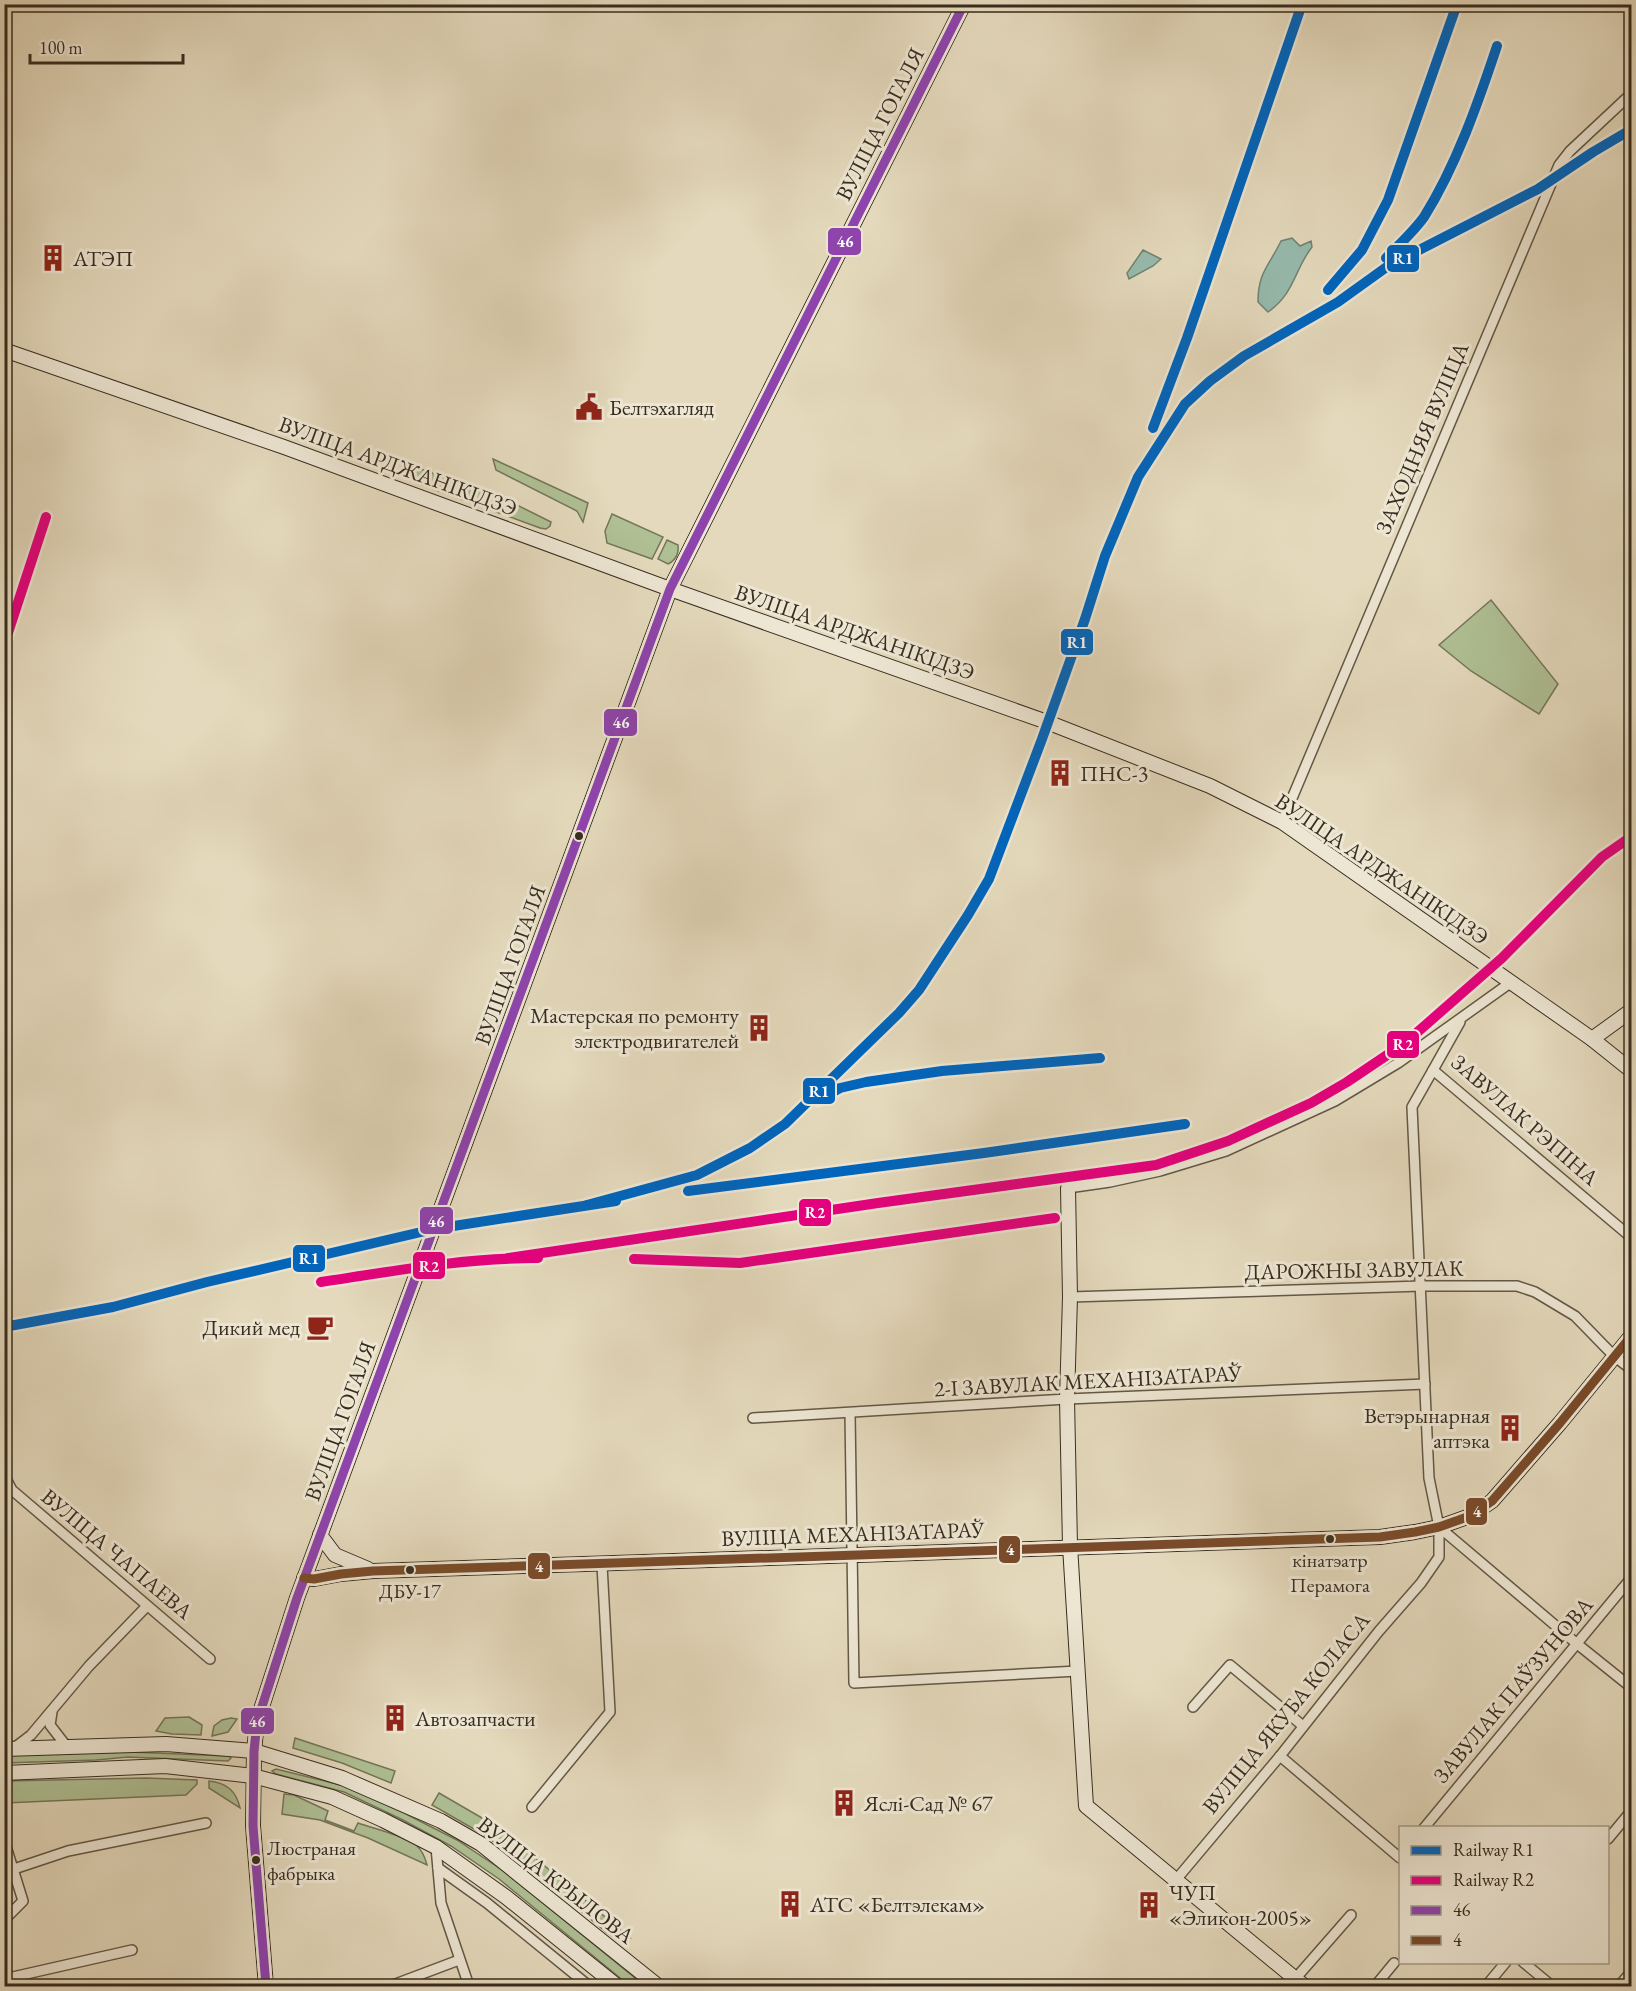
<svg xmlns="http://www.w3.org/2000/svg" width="1636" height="1991" viewBox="0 0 1636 1991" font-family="'EB Garamond',serif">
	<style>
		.green { fill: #afc094; stroke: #74765a; stroke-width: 1.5 }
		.water { fill: #96baac; stroke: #708274; stroke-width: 1.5 }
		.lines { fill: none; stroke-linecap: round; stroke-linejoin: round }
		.street-casing { stroke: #635846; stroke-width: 12 }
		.secondary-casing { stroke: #382d1f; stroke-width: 16 }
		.street { stroke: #ede6d3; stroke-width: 9 }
		.secondary { stroke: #ede6d3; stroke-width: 14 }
		.bus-1-casing { stroke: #ede6d3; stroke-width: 14 }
		.bus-2-casing { stroke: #ede6d3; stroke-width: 14 }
		.bus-1 { stroke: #8e44ad; stroke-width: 9 }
		.bus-2 { stroke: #7a4b2a; stroke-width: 9 }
		.rail-1-casing { stroke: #ede6d3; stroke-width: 15 }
		.rail-2-casing { stroke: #ede6d3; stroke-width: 15 }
		.rail-1 { stroke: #0065bd; stroke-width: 10 }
		.rail-2 { stroke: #e5007d; stroke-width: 10 }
		.bus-dot { fill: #382d1f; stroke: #ede6d3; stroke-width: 2 }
		.labels { text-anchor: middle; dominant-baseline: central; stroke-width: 6; stroke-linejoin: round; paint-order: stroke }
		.bus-label { font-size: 20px; fill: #382d1f; stroke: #ede6d3 }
		.street-label { font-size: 22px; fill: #382d1f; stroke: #ede6d3 }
		.poi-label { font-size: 22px; fill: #382d1f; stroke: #ede6d3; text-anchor: start }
		.line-badge { stroke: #ede6d3; stroke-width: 2 }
		.badge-label { font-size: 16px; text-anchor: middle; font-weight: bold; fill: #fff }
	</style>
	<rect width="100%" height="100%" fill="#e4d9bc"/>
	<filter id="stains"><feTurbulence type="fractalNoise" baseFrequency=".00333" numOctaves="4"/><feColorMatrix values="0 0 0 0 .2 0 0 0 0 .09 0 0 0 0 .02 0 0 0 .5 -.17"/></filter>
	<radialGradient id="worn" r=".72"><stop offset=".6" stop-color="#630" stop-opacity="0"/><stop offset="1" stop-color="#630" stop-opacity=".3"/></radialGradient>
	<!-- green -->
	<g class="green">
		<polygon points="493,459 588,503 583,522 577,511 496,470"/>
		<polygon points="418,468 507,500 551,522 550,526 546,529 540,528 417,483 411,479 413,471"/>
		<polygon points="612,514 663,537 652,559 607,543 605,531"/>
		<path d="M667,540L678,545C679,554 676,560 668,564L658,559Z"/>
		<polygon points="1491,600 1558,684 1539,714 1471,671 1439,645"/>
		<polygon points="189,1717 202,1725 201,1735 172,1734 156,1731 165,1718"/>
		<polygon points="231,1718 237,1719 228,1732 212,1736 214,1726 222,1720"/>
		<polygon points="295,1738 395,1771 391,1783 342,1763 293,1748"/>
		<polygon points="130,1752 228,1756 231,1758 228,1761 128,1757 96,1760 5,1763 4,1755"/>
		<polygon points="276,1769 345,1786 404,1813 457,1840 502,1870 645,1986 630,1986 499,1879 451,1846 401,1819 344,1792 276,1774 272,1771"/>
		<polygon points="146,1778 197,1780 197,1784 186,1795 5,1803 5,1781"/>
		<path d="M209,1781C226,1783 236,1790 240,1808L209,1788Z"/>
		<polygon points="439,1793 482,1818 514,1840 630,1938 618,1939 607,1933 555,1889 486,1836 432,1805"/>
		<path d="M284,1794L294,1795L328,1811L325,1820L354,1831L358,1823C375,1829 402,1835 416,1845C422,1850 425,1857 427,1865L368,1838L320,1820L282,1814Z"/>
	</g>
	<!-- water -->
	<g class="water">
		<path d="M1292,238L1300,246L1311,241L1312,247C1294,270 1295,293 1268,312L1258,302C1258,272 1269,266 1281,241Z"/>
		<polygon points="1143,250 1161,259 1153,266 1129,279 1127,273"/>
	</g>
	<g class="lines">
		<defs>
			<g id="street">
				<polyline points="1282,822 1559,165 1570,151 1632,93"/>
				<polyline points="1460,1022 1433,1070 1632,1238"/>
				<polyline points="1068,1188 1110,1182 1160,1171 1226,1151 1335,1101 1398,1063 1510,983"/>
				<polyline points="1070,1297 1422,1286 1517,1286 1535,1292 1575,1316 1614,1356 1632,1370"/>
				<polyline points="850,1413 854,1683 1078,1671"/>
				<polyline points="753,1418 1067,1399 1425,1384"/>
				<polyline points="4,1475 12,1490 210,1659"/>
				<polyline points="1439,1527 1576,1643 1632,1688"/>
				<polyline points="1193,1707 1230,1665 1303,1726"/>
				<polyline points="52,1712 50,1725 67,1747"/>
				<polyline points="14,1748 31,1735 89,1666 147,1606"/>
				<polyline points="1280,1756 1400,1858"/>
				<polyline points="532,1807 610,1712 602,1565"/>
				<polyline points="1424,1828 1632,1577"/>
				<polyline points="1608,1839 1632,1810"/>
				<polyline points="4,1840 23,1901 8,1916 4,1917"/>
				<polyline points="436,1847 441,1903 469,1986"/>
				<polyline points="438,1868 487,1903 589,1986"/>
				<polyline points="14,1869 68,1851 206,1823"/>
				<polyline points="1175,1881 1280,1756 1379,1631 1421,1583 1439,1557 1439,1527 1429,1478 1412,1107 1433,1070"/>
				<polyline points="1523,1962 1552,1986"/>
				<polyline points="4,1979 132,1950"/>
				<polyline points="1295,1979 1351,1915"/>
				<polyline points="390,1986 459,1960"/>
				<polyline points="1375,1986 1394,1963"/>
				<polyline points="1486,1986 1506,1962"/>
				<polyline points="1619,1986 1632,1971"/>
			</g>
			<g id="secondary">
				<polyline points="4,350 284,447 670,589 1047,722 1210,786 1282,822 1592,1039 1632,1071"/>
				<polyline points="1592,1039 1632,1010"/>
				<polyline points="1068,1188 1070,1297 1067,1399 1070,1546 1086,1806 1304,1986"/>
				<polyline points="320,1535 335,1555 368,1569"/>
				<path d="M304,1578L314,1579L341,1574L373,1571C709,1562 1044,1547 1380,1537L1415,1532L1439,1527L1470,1516L1492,1501L1560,1423L1632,1335"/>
				<polyline points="4,1749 166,1744 254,1751 342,1778 441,1821 481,1844 658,1986"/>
				<polyline points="4,1773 165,1766 253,1776 332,1797 383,1820 436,1847 506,1897 617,1986"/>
				<polyline points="266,1986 253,1826 254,1751 257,1722 297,1598 670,589 964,4"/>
			</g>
		</defs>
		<!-- street casing -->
		<use href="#street" class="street-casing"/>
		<!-- secondary casing -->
		<use href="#secondary" class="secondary-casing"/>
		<!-- street -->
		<use href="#street" class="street"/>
		<!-- secondary -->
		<use href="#secondary" class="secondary"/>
		<defs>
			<polyline id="bus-1" points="266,1986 253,1826 254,1751 257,1722 297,1598 670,589 964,4"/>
			<path id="bus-2" d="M304,1578L314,1579L341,1574L373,1571C709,1562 1044,1547 1380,1537L1415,1532L1439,1527L1470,1516L1492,1501L1560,1423L1632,1335"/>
		</defs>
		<!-- bus-1 casing -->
		<use href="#bus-1" class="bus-1-casing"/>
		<!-- bus-2 casing -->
		<use href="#bus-2" class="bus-2-casing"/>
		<!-- bus-1 -->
		<use href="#bus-1" class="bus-1"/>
		<!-- bus-2 -->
		<use href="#bus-2" class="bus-2"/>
		<defs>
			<g id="rail-1">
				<path d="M1386,258C1399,245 1414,231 1424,217C1456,166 1478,103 1497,46"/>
				<polyline points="1328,290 1362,250 1388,200 1457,4"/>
				<polyline points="1153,428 1187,338 1302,4"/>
				<polyline points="818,1100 840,1088 866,1082 942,1071 1100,1058"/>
				<polyline points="688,1191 984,1153 1185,1124"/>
				<polyline points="587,1205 697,1175 750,1148 785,1124 899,1013 919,990 968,915 989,879 1042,739 1085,619 1105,556 1138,477 1185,404 1210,381 1244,356 1338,302 1388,266 1538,189 1593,152 1632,129"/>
				<polyline points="4,1327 113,1307 207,1282 434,1229 616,1201"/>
			</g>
			<g id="rail-2">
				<polyline points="4,645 46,517"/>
				<polyline points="508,1258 878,1203 1156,1165 1228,1141 1311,1103 1347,1082 1405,1043 1502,958 1602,857 1632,836"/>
				<polyline points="634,1259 740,1263 1055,1218"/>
				<path d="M321,1282C393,1271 465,1258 538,1258"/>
			</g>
		</defs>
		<!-- rail-1 casing -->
		<use href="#rail-1" class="rail-1-casing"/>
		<!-- rail-2 casing -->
		<use href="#rail-2" class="rail-2-casing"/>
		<!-- rail-1 -->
		<use href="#rail-1" class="rail-1"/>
		<!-- rail-2 -->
		<use href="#rail-2" class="rail-2"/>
	</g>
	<!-- icons -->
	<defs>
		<symbol id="building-bare" viewBox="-9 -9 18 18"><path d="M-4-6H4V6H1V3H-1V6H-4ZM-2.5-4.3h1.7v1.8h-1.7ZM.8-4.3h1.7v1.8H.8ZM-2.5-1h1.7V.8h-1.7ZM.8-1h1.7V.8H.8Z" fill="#8f2418" stroke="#ede6d3" stroke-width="2.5" paint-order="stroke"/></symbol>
		<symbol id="civic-bare" viewBox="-9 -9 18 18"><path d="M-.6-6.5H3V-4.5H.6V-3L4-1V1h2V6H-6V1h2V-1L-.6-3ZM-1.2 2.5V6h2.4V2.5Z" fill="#8f2418" stroke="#ede6d3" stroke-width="2.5" paint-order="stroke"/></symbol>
		<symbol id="cafe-bare" viewBox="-9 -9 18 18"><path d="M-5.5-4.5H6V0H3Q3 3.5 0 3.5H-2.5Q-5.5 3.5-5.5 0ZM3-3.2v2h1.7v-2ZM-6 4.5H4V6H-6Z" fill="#8f2418" stroke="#ede6d3" stroke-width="2.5" paint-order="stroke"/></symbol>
	</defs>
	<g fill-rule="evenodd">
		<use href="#building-bare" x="34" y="239" width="38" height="38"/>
		<use href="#civic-bare" x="570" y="388" width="38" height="38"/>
		<use href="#building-bare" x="1041" y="754" width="38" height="38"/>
		<use href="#building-bare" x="740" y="1009" width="38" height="38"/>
		<use href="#cafe-bare" x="301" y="1308" width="38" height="38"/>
		<use href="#building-bare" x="1491" y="1409" width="38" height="38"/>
		<use href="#building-bare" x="376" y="1699" width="38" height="38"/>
		<use href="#building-bare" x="825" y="1784" width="38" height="38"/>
		<use href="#building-bare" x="771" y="1885" width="38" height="38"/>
		<use href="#building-bare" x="1130" y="1886" width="38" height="38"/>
	</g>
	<!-- markers -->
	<g class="bus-dot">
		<circle cx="579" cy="836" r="5"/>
		<circle cx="1330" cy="1539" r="5"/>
		<circle cx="410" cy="1570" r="5"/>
		<circle cx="256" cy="1860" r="5"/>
	</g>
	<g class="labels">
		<!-- bus labels -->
		<g class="bus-label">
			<text x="1330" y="1560">кінатэатр<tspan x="1330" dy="25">Перамога</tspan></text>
			<text x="410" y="1591">ДБУ-17</text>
			<text x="267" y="1848" text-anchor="start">Люстраная<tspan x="267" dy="25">фабрыка</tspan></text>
		</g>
		<!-- street labels -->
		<g class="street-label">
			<text transform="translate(880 124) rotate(-63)">ВУЛІЦА ГОГАЛЯ</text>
			<text transform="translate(1422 438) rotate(-67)">ЗАХОДНЯЯ ВУЛІЦА</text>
			<text transform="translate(398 466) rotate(20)">ВУЛІЦА АРДЖАНІКІДЗЭ</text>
			<text transform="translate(855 632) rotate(19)">ВУЛІЦА АРДЖАНІКІДЗЭ</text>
			<text transform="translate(1382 869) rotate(34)">ВУЛІЦА АРДЖАНІКІДЗЭ</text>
			<text transform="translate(510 965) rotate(-70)">ВУЛІЦА ГОГАЛЯ</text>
			<text transform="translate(1525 1120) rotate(41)">ЗАВУЛАК РЭПІНА</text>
			<text transform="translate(1354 1270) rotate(-1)">ДАРОЖНЫ ЗАВУЛАК</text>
			<text transform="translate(1088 1381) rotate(-3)">2-І ЗАВУЛАК МЕХАНІЗАТАРАЎ</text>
			<text transform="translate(340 1421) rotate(-70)">ВУЛІЦА ГОГАЛЯ</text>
			<text transform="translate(853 1534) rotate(-2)">ВУЛІЦА МЕХАНІЗАТАРАЎ</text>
			<text transform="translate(117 1554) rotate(40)">ВУЛІЦА ЧАПАЕВА</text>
			<text transform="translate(1513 1690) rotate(-50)">ЗАВУЛАК ПАЎЗУНОВА</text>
			<text transform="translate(1286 1713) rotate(-51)">ВУЛІЦА ЯКУБА КОЛАСА</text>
			<text transform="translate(556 1880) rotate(38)">ВУЛІЦА КРЫЛОВА</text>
		</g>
		<!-- poi labels -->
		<g class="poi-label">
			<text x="73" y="258">АТЭП</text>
			<text x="609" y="407">Белтэхагляд</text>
			<text x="1080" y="773">ПНС-3</text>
			<text x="739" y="1015" text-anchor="end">Мастерская по ремонту<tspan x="739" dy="25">электродвигателей</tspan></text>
			<text x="300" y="1327" text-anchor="end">Дикий мед</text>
			<text x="1490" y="1415" text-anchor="end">Ветэрынарная<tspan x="1490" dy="25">аптэка</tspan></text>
			<text x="415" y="1718">Автозапчасти</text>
			<text x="864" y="1803">Яслі-Сад № 67</text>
			<text x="1169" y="1892">ЧУП<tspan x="1169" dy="25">«Эликон-2005»</tspan></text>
			<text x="810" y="1904">АТС «Белтэлекам»</text>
		</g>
	</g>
	<g class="line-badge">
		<rect x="827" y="227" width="35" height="29" rx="6" fill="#8e44ad"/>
		<rect x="1386" y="244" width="34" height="29" rx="6" fill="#0065bd"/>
		<rect x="1060" y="628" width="34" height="28" rx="6" fill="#0065bd"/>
		<rect x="603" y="708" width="35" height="29" rx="6" fill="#8e44ad"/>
		<rect x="1386" y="1030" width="34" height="29" rx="6" fill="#e5007d"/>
		<rect x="802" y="1077" width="34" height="28" rx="6" fill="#0065bd"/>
		<rect x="798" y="1198" width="34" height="29" rx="6" fill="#e5007d"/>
		<rect x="419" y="1206" width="35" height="29" rx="6" fill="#8e44ad"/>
		<rect x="292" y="1244" width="34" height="29" rx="6" fill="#0065bd"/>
		<rect x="412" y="1251" width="34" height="29" rx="6" fill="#e5007d"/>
		<rect x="1465" y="1497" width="23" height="29" rx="6" fill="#7a4b2a"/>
		<rect x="998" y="1535" width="23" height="29" rx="6" fill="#7a4b2a"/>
		<rect x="527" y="1552" width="24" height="28" rx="6" fill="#7a4b2a"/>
		<rect x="240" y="1707" width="35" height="28" rx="6" fill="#8e44ad"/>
	</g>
	<g class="badge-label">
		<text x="845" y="247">46</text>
		<text x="1403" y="264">R1</text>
		<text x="1077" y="648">R1</text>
		<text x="621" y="728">46</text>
		<text x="1403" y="1050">R2</text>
		<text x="819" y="1097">R1</text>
		<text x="815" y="1218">R2</text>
		<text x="436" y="1227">46</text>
		<text x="309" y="1264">R1</text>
		<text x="429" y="1272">R2</text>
		<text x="1477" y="1517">4</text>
		<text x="1010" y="1555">4</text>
		<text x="539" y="1572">4</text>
		<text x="257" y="1727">46</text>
	</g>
	<!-- margin -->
	<rect width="1636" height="1991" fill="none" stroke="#e4d9bc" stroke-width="24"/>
	<rect x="6" y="6" width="1624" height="1979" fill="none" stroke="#382d1f" stroke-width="3"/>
	<rect x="12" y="12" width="1612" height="1967" fill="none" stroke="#382d1f" stroke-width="1.5"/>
	<!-- legend -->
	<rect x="1399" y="1826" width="210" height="138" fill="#ede6d3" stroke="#a59c8b" stroke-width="1.5"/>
	<rect x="1411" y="1846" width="30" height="9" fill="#0065bd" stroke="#a59c8b" stroke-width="1.5"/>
	<text x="1453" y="1856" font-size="18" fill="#382d1f">Railway R1</text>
	<rect x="1411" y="1876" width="30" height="9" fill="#e5007d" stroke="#a59c8b" stroke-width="1.5"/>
	<text x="1453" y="1886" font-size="18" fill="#382d1f">Railway R2</text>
	<rect x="1411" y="1906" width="30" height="9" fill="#8e44ad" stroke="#a59c8b" stroke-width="1.5"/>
	<text x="1453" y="1916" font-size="18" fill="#382d1f">46</text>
	<rect x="1411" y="1936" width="30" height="9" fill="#7a4b2a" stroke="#a59c8b" stroke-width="1.5"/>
	<text x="1453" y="1946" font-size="18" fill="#382d1f">4</text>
	<!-- scale -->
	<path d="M30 54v9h153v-9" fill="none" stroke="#382d1f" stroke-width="3"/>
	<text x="39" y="54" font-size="18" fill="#382d1f" stroke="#ede6d3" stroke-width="4.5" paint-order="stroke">100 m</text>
	<rect width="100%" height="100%" filter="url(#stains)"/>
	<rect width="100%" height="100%" fill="url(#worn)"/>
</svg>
